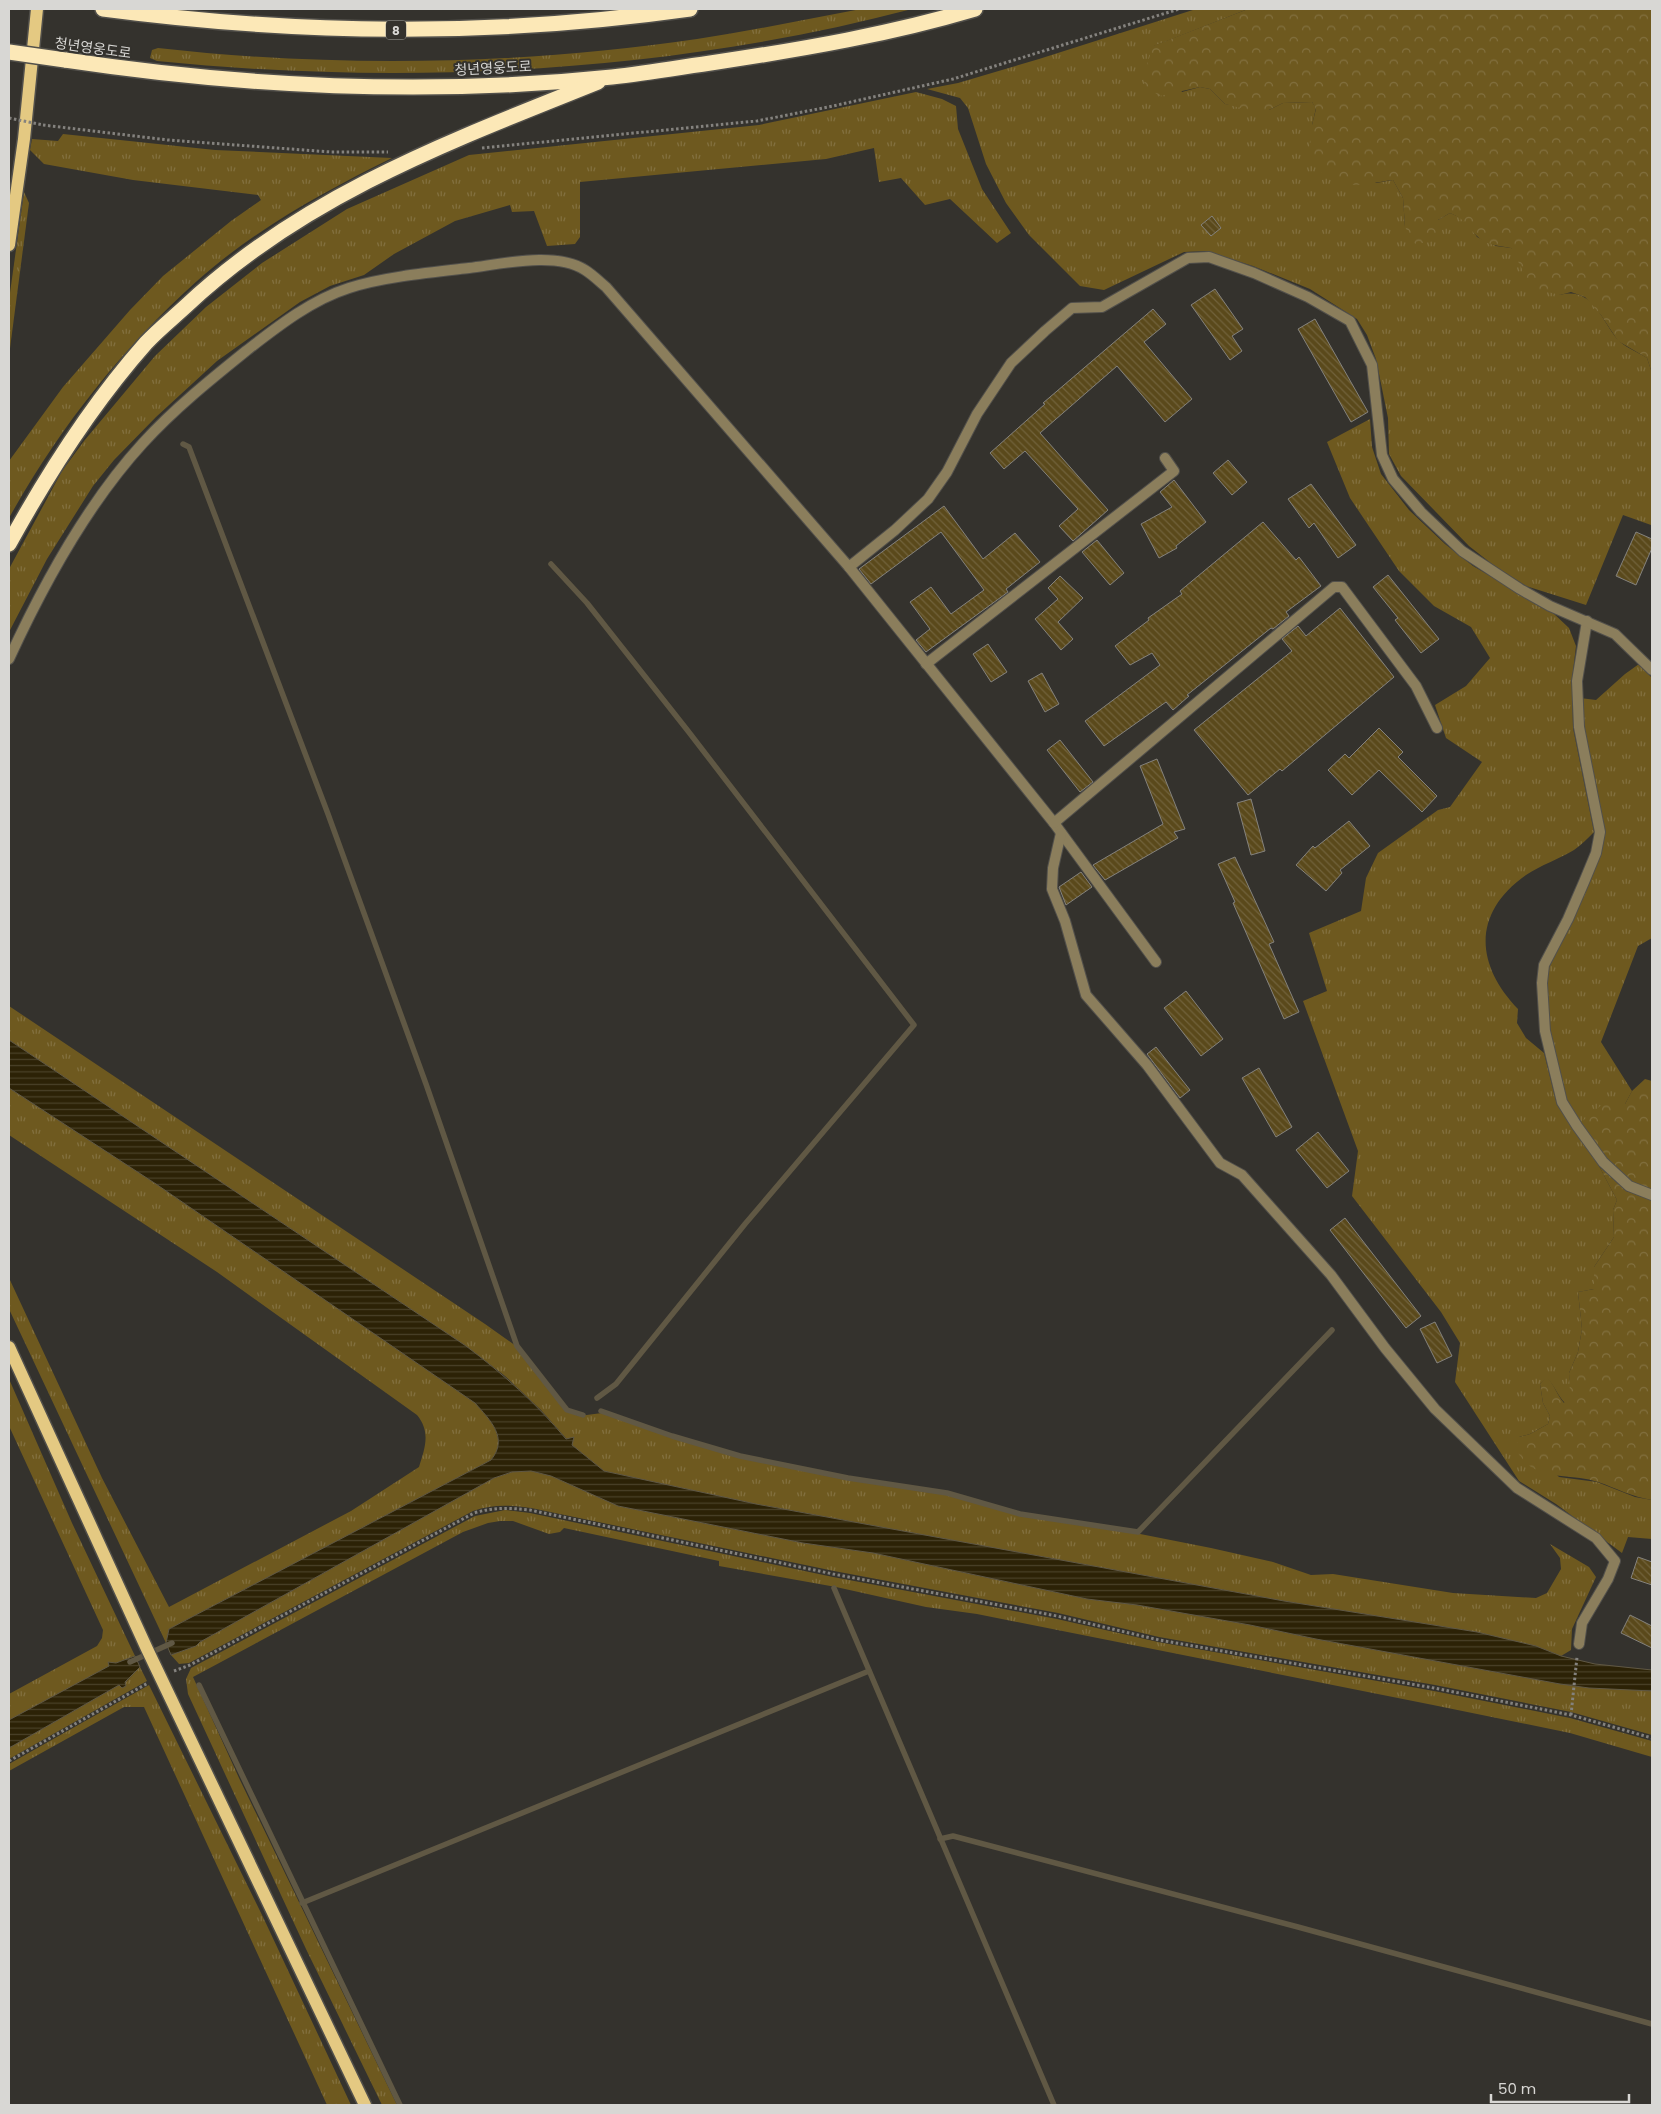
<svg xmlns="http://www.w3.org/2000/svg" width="1661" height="2114" viewBox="0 0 1661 2114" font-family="Poppins,'Noto Sans KR',sans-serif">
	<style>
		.grass { fill: url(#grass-tufts) }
		.forest { fill: url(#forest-crowns) }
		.water { fill: url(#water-rules); stroke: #605844 }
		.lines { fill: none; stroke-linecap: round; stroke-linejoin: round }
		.stream { stroke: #605844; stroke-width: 5.5 }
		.building { fill: url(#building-back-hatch); stroke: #84827d }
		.service-casing { stroke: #52504b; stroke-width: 12 }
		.minor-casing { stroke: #52504b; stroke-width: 12 }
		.primary-casing { stroke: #52504b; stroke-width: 15 }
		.motorway-casing { stroke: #52504b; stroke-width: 18 }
		.path { stroke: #84827e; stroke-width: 3; stroke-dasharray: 2.5 2.5; stroke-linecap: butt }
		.service { stroke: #8b7e5c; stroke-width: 10 }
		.minor { stroke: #8b7e5c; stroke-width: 10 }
		.primary { stroke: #e4c982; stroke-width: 12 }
		.motorway { stroke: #fce8b7; stroke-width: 15 }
		.motorway-bridge-casing { stroke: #52504b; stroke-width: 18; stroke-linecap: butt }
		.path-bridge { stroke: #84827e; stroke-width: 3; stroke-dasharray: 2.5 2.5; stroke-linecap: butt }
		.motorway-bridge { stroke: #fce8b7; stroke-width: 15 }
		.labels { text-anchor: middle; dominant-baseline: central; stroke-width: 4; stroke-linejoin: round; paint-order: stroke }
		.shield { fill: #34322d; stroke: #a7a6a2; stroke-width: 1 }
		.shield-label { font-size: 12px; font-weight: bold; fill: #d8d7d4 }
		.street-label { font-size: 14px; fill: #d8d7d4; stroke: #34322d }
	</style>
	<defs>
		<pattern id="grass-tufts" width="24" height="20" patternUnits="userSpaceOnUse" patternTransform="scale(1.25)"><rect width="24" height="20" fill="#6e591f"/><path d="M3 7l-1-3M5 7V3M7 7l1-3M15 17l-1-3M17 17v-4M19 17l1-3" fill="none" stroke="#82703f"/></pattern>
		<pattern id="forest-crowns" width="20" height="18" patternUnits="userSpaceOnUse" patternTransform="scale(1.25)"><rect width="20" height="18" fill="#6e591f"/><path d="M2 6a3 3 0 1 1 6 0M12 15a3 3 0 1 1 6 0" fill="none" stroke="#82703f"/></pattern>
		<pattern id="water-rules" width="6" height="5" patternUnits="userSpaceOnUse" patternTransform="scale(1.25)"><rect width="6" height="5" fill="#2c2206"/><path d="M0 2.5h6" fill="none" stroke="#4a4129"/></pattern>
		<pattern id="building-back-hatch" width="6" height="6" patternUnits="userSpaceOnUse" patternTransform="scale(1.25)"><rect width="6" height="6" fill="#5a491b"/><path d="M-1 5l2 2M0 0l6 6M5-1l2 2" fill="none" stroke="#71623b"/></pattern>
	</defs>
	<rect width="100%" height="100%" fill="#34322d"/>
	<!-- grass -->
	<g class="grass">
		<path d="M861,9H912C670,73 405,86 157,61L150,58L152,50L158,48C334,68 522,65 697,39C752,31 806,19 861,9Z"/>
		<path d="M1196,9H1248L1154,46L1182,92L1200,87L1210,89L1225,104L1269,110L1283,103L1312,102L1316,108L1312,125L1376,183L1393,180L1403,198L1405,227L1438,220L1450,213L1466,220L1477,237L1496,246L1511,248L1560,295C1592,286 1601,319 1617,339C1624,347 1638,352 1647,358L1652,373V520L1651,525L1623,515L1586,605L1526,586L1492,564L1469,546L1401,476L1389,454L1388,418L1376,359L1367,335L1357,319L1310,289L1253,266L1205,251L1184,252L1104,290L1080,286L1029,235L1006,203L986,164L968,108L960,98L927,89L958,83L1039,59Z"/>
		<polygon points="916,92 942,99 956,106 958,129 982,189 1011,233 997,243 950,199 925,205 901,178 879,182 874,148 826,159 580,182 580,237 575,244 547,246 534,211 512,212 510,205 455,221 394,254 364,275 330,286 300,302 217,361 156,417 114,460 93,486 47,559 9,632 9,569 62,471 84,441 155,356 206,307 262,263 347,209 469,155 759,125"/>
		<path d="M63,134L215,150L392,158C323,192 254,230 197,281C121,349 58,430 9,518V461L63,387L130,310L163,276L231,221L261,200L258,195L133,180L44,164L30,150L32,139L58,141Z"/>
		<polygon points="24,192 29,203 9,356 9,300"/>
		<path d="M1370,419L1372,447L1381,474L1409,510L1445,544L1473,566L1552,612L1569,628L1576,646L1572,680L1573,728L1594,832C1588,838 1581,845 1574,850C1559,859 1541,865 1526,875C1472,913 1475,964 1518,1009L1517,1023L1526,1038L1544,1053L1557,1105L1599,1166L1617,1200L1613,1210L1614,1237L1594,1267V1289L1578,1292L1582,1329L1578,1352L1569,1373L1571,1393L1565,1403C1557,1395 1555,1386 1547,1378L1540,1384L1543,1403L1550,1416L1548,1424L1530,1434L1519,1437L1559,1477L1597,1482L1635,1497L1652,1500V1539L1628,1537L1622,1553L1556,1504L1519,1481L1455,1382L1460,1343L1441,1312L1352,1196L1358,1151L1303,1001L1327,991L1309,933L1361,911L1366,878L1378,853L1438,810L1450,807L1482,762L1446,738L1435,705L1466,686L1490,658L1471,627L1434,606L1399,571L1350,498L1327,442Z"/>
		<polygon points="1639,664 1652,678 1652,938 1638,946 1601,1042 1632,1091 1625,1104 1579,1124 1564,1101 1548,1031 1547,965 1598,854 1581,727 1580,698 1596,700 1625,674"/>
		<polygon points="9,1006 485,1324 516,1346 566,1411 579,1416 602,1413 740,1457 848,1479 947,1494 1020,1515 1120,1530 1211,1548 1273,1562 1311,1575 1333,1574 1453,1593 1536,1598 1547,1593 1561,1569 1560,1558 1550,1544 1589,1567 1596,1577 1572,1629 1571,1650 1561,1656 1536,1646 1477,1632 1284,1601 756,1504 604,1471 572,1445 541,1410 505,1376 466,1346 9,1040"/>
		<path d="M9,1088L156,1184L475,1403C490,1420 509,1438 491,1460L169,1629L166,1643L9,1309V1278L102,1478L169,1607L351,1511L419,1467C425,1448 431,1432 417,1415L217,1272L9,1135Z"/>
		<polygon points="9,1379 72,1523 135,1656 116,1663 108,1663 110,1666 9,1720 9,1694 97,1646 102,1638 103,1630 9,1426"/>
		<path d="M531,1471L551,1476L618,1506L803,1543L873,1553L1087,1599L1137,1605L1250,1625L1316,1639L1560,1684L1598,1688L1647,1689L1652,1691V1735L1571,1712L1435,1685L1159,1637L1058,1613L834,1571L531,1508C510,1505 493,1504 473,1511L189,1663L179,1664L171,1655L196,1646L200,1642L494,1478L512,1472Z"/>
		<polygon points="505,1510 530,1513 833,1577 1057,1619 1158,1642 1434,1691 1570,1718 1652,1741 1652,1757 1570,1733 1433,1705 977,1614 926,1607 836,1587 719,1566 719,1561 564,1528 560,1532 549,1534 513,1521 500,1521 488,1523 463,1532 193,1677 239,1778 397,2105 382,2105 306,1949 188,1694 186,1679 191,1668 475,1516"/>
		<polygon points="140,1667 147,1681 9,1759 9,1748 119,1685 126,1685 125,1683"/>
		<polygon points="149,1685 263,1917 351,2105 327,2105 144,1707 124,1707 9,1771 9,1764"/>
	</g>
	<!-- forest -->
	<g class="forest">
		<path d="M1248,9H1652V373L1647,358L1618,341L1601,315L1585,297L1571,292L1560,295L1532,288L1511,248C1500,246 1485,245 1477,236C1464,224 1468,221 1450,213L1438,220L1435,241L1415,244L1405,227L1403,198L1393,180C1352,186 1334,193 1308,156L1312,125L1316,109L1312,102L1283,103L1269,110L1253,111L1225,104L1210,89L1200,87L1160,96L1144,86L1146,68L1153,46Z"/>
		<polygon points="1645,1079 1652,1081 1652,1192 1630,1184 1605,1161 1579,1124 1605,1102 1625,1104 1632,1091"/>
		<path d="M1599,1166L1626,1191L1652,1200V1500C1632,1497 1616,1488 1598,1482C1575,1474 1547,1480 1527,1464C1523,1461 1519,1454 1515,1449L1519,1437L1530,1434L1548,1424L1550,1416L1543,1403L1540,1384L1547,1377C1555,1386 1557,1395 1564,1403L1570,1393L1569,1373L1578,1352L1582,1329L1578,1292L1594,1289V1267L1614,1237L1613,1210L1617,1200Z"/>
	</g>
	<!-- water -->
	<g class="water">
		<path d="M9,1040L466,1346C503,1374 536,1403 566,1439L574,1437L572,1445L604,1471L756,1504L1284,1601L1477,1632L1536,1646L1561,1656L1595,1664L1652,1670V1691L1589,1688L1560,1684L1316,1639L1250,1625L1137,1605L1087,1599L873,1553L803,1543L618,1506L551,1476L531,1471L512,1472L494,1478L200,1642L196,1646L171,1655L166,1643L169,1629L491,1460C509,1438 490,1420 475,1403L156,1184L9,1088Z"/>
		<polygon points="135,1656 140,1667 125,1682 126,1686 122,1688 119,1685 9,1748 9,1720 109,1666 108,1662 116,1663"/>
	</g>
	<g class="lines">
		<!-- stream -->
		<g class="stream">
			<polyline points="183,444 189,447 328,814 426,1084 517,1346 567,1410 583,1415"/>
			<polyline points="551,564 587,603 688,731 914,1025 745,1224 616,1384 597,1398"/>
			<polyline points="601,1411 672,1436 740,1456 848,1478 947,1493 1020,1514 1138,1532 1332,1330"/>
			<polyline points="834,1588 1054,2105"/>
			<polyline points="130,1662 172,1643"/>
			<polyline points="199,1685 400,2105"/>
			<polyline points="940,1839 953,1836 1298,1927 1652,2024"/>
			<polyline points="302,1903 869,1671"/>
		</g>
	</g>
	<!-- building -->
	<g class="building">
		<polygon points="1212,216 1221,228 1211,236 1201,225"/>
		<polygon points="1215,289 1243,329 1232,336 1242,351 1230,360 1191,305"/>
		<polygon points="1153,309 1166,324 1144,342 1192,399 1165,422 1117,366 1040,433 1108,510 1073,541 1059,526 1078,509 1025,451 1004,469 990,453 1045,404 1043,403"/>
		<polygon points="1315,319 1368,412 1351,422 1298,329"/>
		<polygon points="1228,460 1247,482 1232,495 1213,473"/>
		<polygon points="1174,480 1206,522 1176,546 1177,548 1159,558 1141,524 1172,507 1160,492"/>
		<polygon points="1311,484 1356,545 1338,558 1314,523 1309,528 1288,499"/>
		<polygon points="944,506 983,559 1015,533 1040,562 1006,589 1008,592 926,652 916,640 930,629 910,602 931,587 951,614 984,590 941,532 871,584 859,569"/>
		<polygon points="1263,522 1296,560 1299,557 1321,586 1286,612 1289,616 1273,629 1271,628 1187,695 1189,696 1173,710 1166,702 1104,746 1085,721 1160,665 1152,653 1130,665 1115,646 1149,620 1148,618 1182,594 1180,591"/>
		<polygon points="1636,532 1652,539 1652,548 1636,585 1616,576"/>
		<polygon points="1097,540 1124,573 1110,585 1082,552"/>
		<polygon points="1388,575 1439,639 1421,653 1395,620 1398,618 1373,587"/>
		<polygon points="1060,576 1083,598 1058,622 1073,639 1061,650 1035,619 1058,599 1048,588"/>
		<polygon points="1340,608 1394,677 1282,771 1280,769 1248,795 1194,730 1292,651 1282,639 1298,626 1306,636"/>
		<polygon points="988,644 1007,672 991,682 973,654"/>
		<polygon points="1042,673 1059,704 1045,712 1028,681"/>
		<polygon points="1379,728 1403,752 1398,757 1437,796 1422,812 1379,770 1352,795 1328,770 1345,754 1349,758"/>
		<polygon points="1060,740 1093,782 1080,792 1047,750"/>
		<polygon points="1157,759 1185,829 1174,832 1178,838 1105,880 1093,865 1163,824 1140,766"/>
		<polygon points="1251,799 1265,851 1251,855 1237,803"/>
		<polygon points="1349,821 1370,846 1340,870 1342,873 1326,891 1296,865 1313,846 1315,848"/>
		<polygon points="1235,857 1274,942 1269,944 1299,1012 1284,1019 1233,903 1235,902 1218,864"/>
		<polygon points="1081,872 1092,887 1066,905 1059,887"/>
		<polygon points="1186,991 1223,1039 1201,1056 1164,1008"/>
		<polygon points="1156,1047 1190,1090 1180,1098 1147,1054"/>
		<polygon points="1259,1068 1292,1127 1276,1137 1242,1078"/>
		<polygon points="1318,1132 1349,1171 1327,1188 1296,1150"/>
		<polygon points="1345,1218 1421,1316 1406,1328 1330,1230"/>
		<polygon points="1435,1322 1452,1356 1437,1363 1420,1329"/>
		<polygon points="1638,1557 1652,1562 1652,1585 1631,1578"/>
		<polygon points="1630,1615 1652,1626 1652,1648 1621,1633"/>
	</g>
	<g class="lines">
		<defs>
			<polyline id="service" points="1587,621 1577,681 1579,727 1600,832 1596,853 1584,882 1568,919 1544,965 1542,983 1545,1031 1562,1102 1577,1126 1603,1162 1629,1186 1652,1195"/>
			<g id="minor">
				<polyline points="849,567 895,530 928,499 947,472 977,414 1011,363 1045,331 1072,308 1102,307 1188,258 1209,257 1254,273 1308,297 1350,321 1372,365 1382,455 1393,479 1421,512 1462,551 1520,589 1550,606 1615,634 1652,670"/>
				<path d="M9,659C43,585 88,503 143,443C174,409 210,380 246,351C277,327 311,300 349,288C382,277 434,272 469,268C502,264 556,251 585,270C593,275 600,282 606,287L849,567L1054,823L1156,962"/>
				<polyline points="926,664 1174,471 1165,458"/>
				<polyline points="1054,823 1334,587 1342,587 1416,686 1437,728"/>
				<polyline points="1061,833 1053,868 1052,889 1065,921 1086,995 1147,1065 1220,1163 1242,1175 1331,1275 1385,1348 1435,1409 1517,1488 1596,1538 1615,1561 1608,1579 1582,1623 1579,1644"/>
			</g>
			<g id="primary">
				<polyline points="9,245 24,139 37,9"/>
				<polyline points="9,1347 147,1649 365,2105"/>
			</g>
			<g id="motorway">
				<path d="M103,9C301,35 492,37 690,9"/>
				<path d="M65,60C245,87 430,96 612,77C647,73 682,67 717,62C804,49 891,34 975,9"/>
				<path d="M9,544C48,473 92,404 146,343C158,330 173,318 186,306C304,195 451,141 598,82"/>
			</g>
		</defs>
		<!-- service casing -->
		<use href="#service" class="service-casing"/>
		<!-- minor casing -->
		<use href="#minor" class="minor-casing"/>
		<!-- primary casing -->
		<use href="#primary" class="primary-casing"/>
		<!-- motorway casing -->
		<use href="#motorway" class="motorway-casing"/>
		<!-- path -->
		<g class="path">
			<polyline points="43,125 168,140 331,152 388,152"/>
			<polyline points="482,148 757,121 833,106 953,79 1179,9"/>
			<path d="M174,1671L190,1665L474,1513C494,1507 510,1508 530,1510L833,1574L1057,1616L1159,1640L1434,1688L1571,1715L1652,1738"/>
			<polyline points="1571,1715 1577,1657"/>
			<polyline points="9,1761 148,1683"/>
		</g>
		<!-- service -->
		<use href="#service" class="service"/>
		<!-- minor -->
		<use href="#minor" class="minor"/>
		<!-- primary -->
		<use href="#primary" class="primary"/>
		<!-- motorway -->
		<use href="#motorway" class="motorway"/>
		<defs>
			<polyline id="motorway-bridge" points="9,52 65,60"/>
		</defs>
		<!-- motorway-bridge casing -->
		<use href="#motorway-bridge" class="motorway-bridge-casing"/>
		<!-- path-bridge -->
		<polyline class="path-bridge" points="9,118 43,125"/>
		<!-- motorway-bridge -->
		<use href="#motorway-bridge" class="motorway-bridge"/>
	</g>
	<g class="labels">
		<!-- shield labels -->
		<rect class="shield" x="386" y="20.5" width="20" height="19" rx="4"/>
		<g class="shield-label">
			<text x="396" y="30">8</text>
		</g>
		<!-- street labels -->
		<g class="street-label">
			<text transform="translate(93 48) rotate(8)">청년영웅도로</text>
			<text transform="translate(493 68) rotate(-3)">청년영웅도로</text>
		</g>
	</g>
	<!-- border -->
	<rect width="1661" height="2114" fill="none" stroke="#d8d7d4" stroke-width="20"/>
	<!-- scale -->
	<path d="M1491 2094v8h138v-8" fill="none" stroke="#d8d7d4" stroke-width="2.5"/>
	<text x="1498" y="2094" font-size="15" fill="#d8d7d4" stroke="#34322d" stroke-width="4" paint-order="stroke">50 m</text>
</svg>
